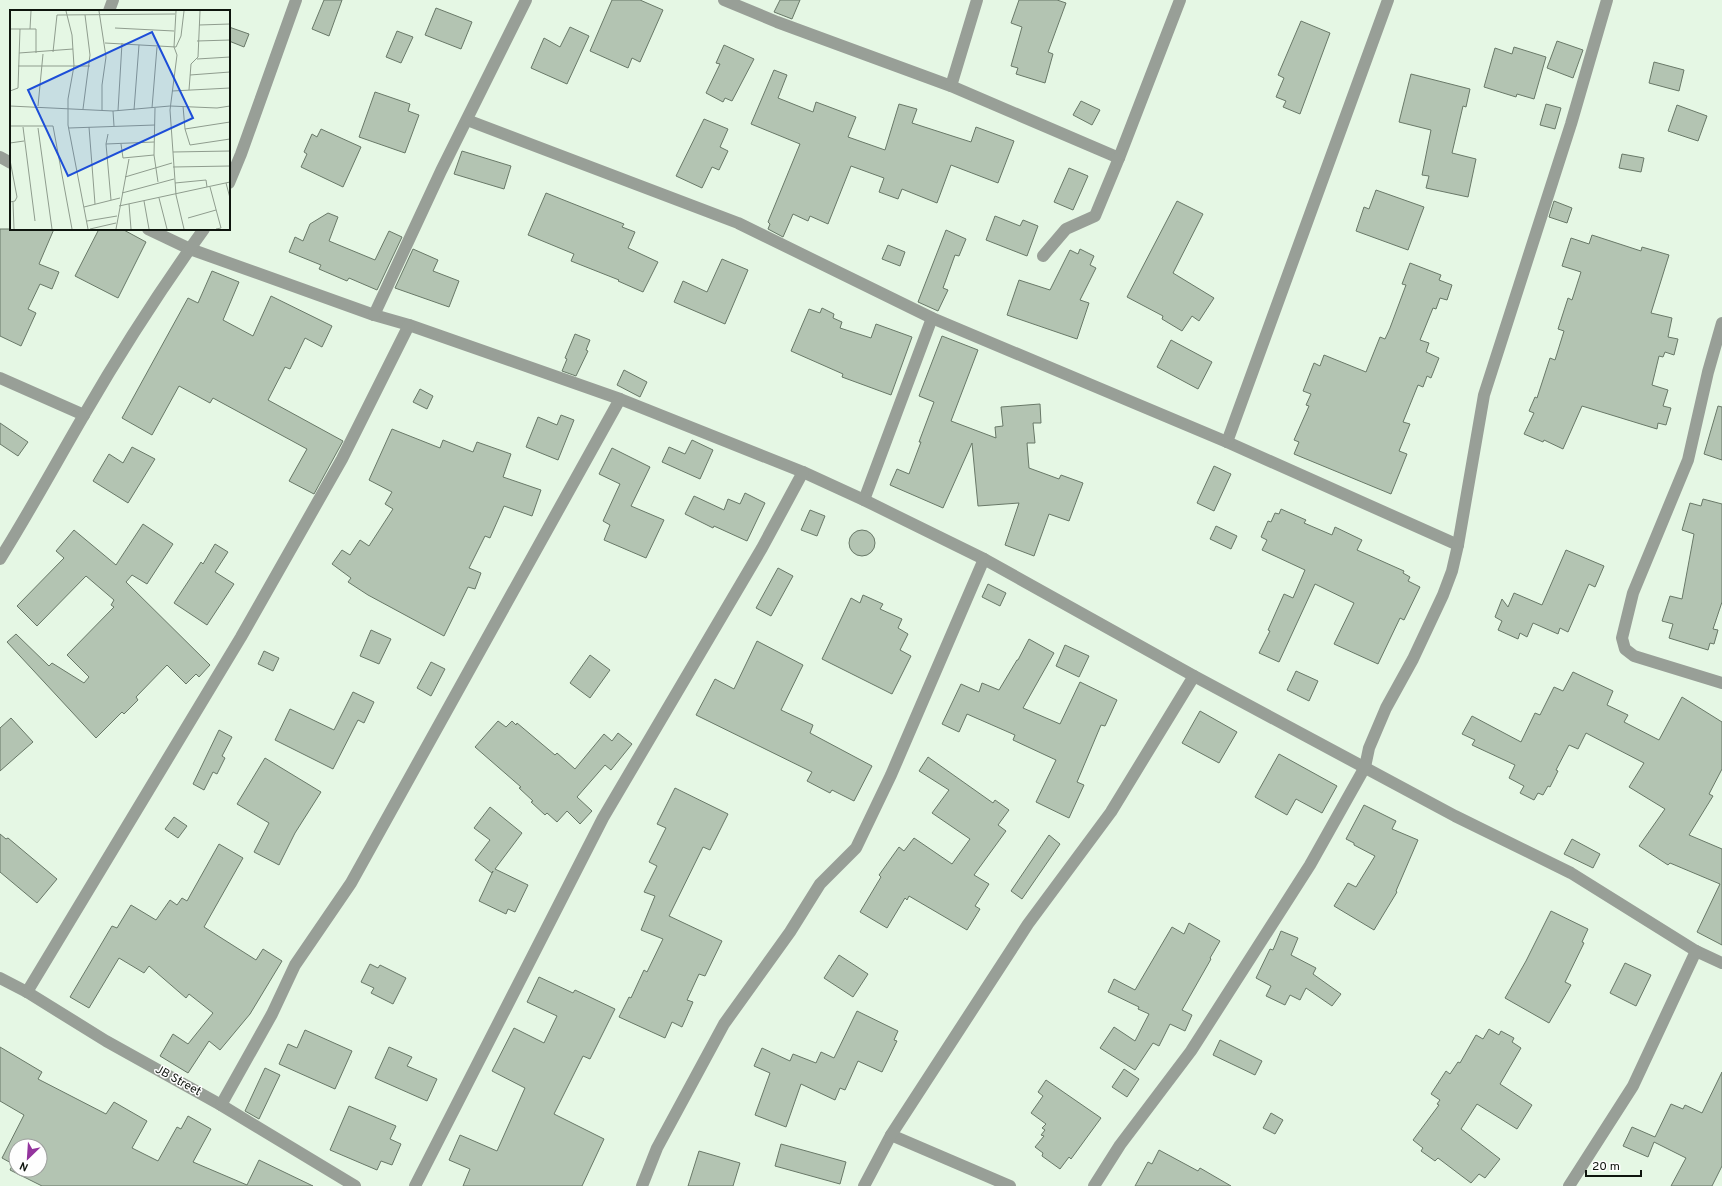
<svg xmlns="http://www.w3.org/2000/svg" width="1722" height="1186" viewBox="0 0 1722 1186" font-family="Overpass,sans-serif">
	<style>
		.building { fill: #b3c4b2; stroke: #697968; fill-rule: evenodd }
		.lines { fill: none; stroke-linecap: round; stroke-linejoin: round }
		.street { stroke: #989f97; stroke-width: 12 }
		.labels { text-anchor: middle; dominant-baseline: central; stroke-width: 3; stroke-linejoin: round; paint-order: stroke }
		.street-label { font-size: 12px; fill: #0f150e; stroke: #fefefe }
		.inset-road { fill: none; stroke: #8f9d8e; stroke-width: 1 }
		.view { fill: #1d4ed8; fill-opacity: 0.15; stroke: #1d4ed8; stroke-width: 2 }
		.inset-edge { fill: none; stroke: #0f150e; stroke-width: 2 }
	</style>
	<rect width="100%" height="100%" fill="#e5f7e4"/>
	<!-- building -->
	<g class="building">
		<polygon points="324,0 342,0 329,36 312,29"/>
		<polygon points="612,0 640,0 663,10 640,62 632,58 628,68 590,51"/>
		<polygon points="780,0 800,0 792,19 774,12"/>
		<polygon points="1019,0 1057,0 1066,3 1048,52 1053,54 1045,83 1016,74 1018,68 1011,66 1022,27 1011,23"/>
		<polygon points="436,8 472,22 461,49 425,35"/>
		<polygon points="1301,21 1330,33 1300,114 1283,107 1286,101 1276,97 1284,78 1278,75"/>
		<polygon points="229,27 249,34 244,47 229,41"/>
		<polygon points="570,27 589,36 567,84 531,68 544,38 560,47"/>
		<polygon points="397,31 413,37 401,63 386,57"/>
		<polygon points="1557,41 1583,50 1573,78 1547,68"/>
		<polygon points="724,45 754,59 732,101 725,98 723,102 706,93 720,64 716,63"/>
		<polygon points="1514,47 1546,57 1534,99 1517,94 1516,97 1484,87 1495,48 1512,54"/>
		<polygon points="1654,62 1684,70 1679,91 1649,83"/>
		<polygon points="774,70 787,75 778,98 813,112 816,102 856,117 848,137 885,150 899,104 917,109 912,123 971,142 976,127 1014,141 998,183 951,165 937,203 902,189 898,199 879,192 884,178 851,166 828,224 810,216 808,221 793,214 783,237 768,229 770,224 768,222 800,144 751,124"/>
		<polygon points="1411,74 1470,89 1466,107 1463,106 1452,153 1476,159 1468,197 1426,188 1429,176 1422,175 1431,130 1399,122"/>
		<polygon points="375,92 410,104 408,111 419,115 405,153 359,137"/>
		<polygon points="1081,101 1100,110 1092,125 1073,115"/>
		<polygon points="1546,104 1561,108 1555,129 1540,125"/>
		<polygon points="1677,105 1707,116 1698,141 1668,131"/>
		<polygon points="704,119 728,129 720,147 728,151 719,170 712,167 702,188 676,176"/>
		<polygon points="321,129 361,147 343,187 301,167 307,154 304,152 312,134 317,137"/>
		<polygon points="462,151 511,166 504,189 454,174"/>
		<polygon points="1622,154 1644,158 1641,172 1619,168"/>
		<polygon points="1069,168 1088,176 1073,210 1054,202"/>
		<polygon points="1376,190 1424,207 1408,250 1356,231 1364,207 1369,209"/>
		<polygon points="546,193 624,224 622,227 635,232 628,248 658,262 643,292 618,281 619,280 571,261 574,254 528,235"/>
		<polygon points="1177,201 1203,214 1173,273 1214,298 1199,321 1192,316 1182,331 1162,319 1163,316 1127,297"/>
		<polygon points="1554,201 1572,208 1567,223 1549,217"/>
		<polygon points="328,213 338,217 329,241 375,260 389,231 402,237 377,290 349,278 347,281 319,269 321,265 289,252 295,237 303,241 310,224"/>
		<polygon points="995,216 1020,226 1023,220 1038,226 1027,256 986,240"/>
		<polygon points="0,229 54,229 39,264 59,272 52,289 40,284 28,309 36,313 21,346 0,336"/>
		<polygon points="99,229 122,229 146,242 118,298 75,276"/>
		<polygon points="946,230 966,239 959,256 955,255 943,288 948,290 938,311 918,302"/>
		<polygon points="1592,235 1641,251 1642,247 1669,255 1651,313 1672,318 1668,337 1678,339 1674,355 1665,352 1663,357 1659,356 1652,385 1668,390 1663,406 1671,408 1666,425 1658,423 1657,429 1582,406 1563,449 1544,440 1543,442 1524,434 1534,413 1529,411 1535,397 1537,398 1550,358 1555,360 1564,331 1558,329 1568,298 1572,300 1581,272 1562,266 1571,238 1589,244"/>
		<polygon points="888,245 905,252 900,266 882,259"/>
		<polygon points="413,249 438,260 433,271 459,281 449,307 395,288"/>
		<polygon points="1080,249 1094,256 1090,265 1096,268 1080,300 1089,303 1077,339 1007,315 1019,280 1050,290 1070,250 1078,254"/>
		<polygon points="722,259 748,270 725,324 674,302 683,281 707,292"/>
		<polygon points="1410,263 1441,275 1439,280 1452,285 1447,300 1440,298 1436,309 1433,308 1420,340 1429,343 1426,352 1439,358 1431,378 1427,376 1423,387 1418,385 1403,422 1410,424 1399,451 1407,454 1391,494 1294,454 1299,442 1294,440 1309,406 1306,405 1311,394 1303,391 1314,363 1320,366 1324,355 1366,372 1380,337 1385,339 1390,328 1406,285 1402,284"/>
		<polygon points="212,271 239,282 223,320 253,336 271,296 332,326 322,347 305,338 290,369 285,367 268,400 343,441 314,494 289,481 307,449 213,398 210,403 179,386 152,435 122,418 188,298 198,303"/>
		<polygon points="822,308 834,314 833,318 842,322 840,328 871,338 876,324 912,337 891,395 842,377 843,374 791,351 809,309 820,313"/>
		<polygon points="575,334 590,340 586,350 588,351 576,376 562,371 567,359 565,358"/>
		<polygon points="942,336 978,350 951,421 996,438 995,427 1003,426 1001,407 1040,404 1041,423 1033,423 1035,443 1027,443 1029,468 1059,479 1061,475 1083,483 1069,521 1049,514 1034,556 1005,545 1019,503 978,506 972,443 943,508 890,485 897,469 909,474 921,442 919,442 934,402 919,396"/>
		<polygon points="1171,340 1212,362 1198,389 1157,367"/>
		<polygon points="624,370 647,382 640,397 617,385"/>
		<polygon points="420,389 433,396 427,409 413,402"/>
		<polygon points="1718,406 1722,407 1722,460 1704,454"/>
		<polygon points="561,415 574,420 558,460 526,447 538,417 557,425"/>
		<polygon points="0,423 28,442 18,456 0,444"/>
		<polygon points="392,429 440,448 443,440 473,452 477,442 511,454 503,477 541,490 532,516 504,506 490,538 485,536 469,568 481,573 475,589 468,587 444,636 368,595 348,582 351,578 332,564 342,550 350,555 360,540 369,546 393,509 385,504 392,492 369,480"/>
		<polygon points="692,440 713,450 700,479 662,462 669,447 685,454"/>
		<polygon points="132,447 155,459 128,503 93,481 109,454 123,463"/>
		<polygon points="612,448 650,467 631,506 664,520 646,558 604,540 610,525 603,521 620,484 599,474"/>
		<polygon points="1214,466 1231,474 1214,511 1197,503"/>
		<polygon points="745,493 765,503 747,541 714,526 713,528 685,514 694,496 724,510 728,499 740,504"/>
		<polygon points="1703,499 1722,504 1722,602 1713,629 1718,630 1714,644 1710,643 1708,650 1669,638 1673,624 1662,621 1670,596 1682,599 1694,534 1682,530 1690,503 1701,506"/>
		<polygon points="1281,509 1306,520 1304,523 1332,535 1335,527 1362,540 1357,550 1404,571 1403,573 1410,577 1408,581 1420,587 1404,620 1400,618 1378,664 1334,644 1354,603 1315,584 1279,662 1259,653 1270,631 1268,630 1284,594 1293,598 1305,570 1262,550 1267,540 1261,537 1268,521 1271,522 1275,513 1279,514"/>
		<polygon points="810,510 825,516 817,536 801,530"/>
		<polygon points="143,524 173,544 147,584 132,575 126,582 210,665 199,677 196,674 186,684 167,665 136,697 138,700 124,714 122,712 96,738 7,642 16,634 49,666 52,663 84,683 89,677 67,655 114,607 111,605 114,600 86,576 37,626 17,606 64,558 56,551 74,530 116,565"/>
		<polygon points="1216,526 1237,536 1231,549 1210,539"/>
		<circle cx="862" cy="543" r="13"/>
		<polygon points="215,544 228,552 215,572 234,584 207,625 174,603 201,562 203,564"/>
		<polygon points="1566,550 1604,566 1595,587 1589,584 1568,632 1560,628 1558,634 1533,623 1527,637 1520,633 1518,639 1498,630 1502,621 1495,617 1502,599 1508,607 1514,593 1542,605"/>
		<polygon points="778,568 793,576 771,616 756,608"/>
		<polygon points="988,584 1006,593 1000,606 982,597"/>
		<polygon points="863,595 883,604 880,609 902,619 898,628 908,634 900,650 911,656 892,694 822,659 851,598 860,603"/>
		<polygon points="371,630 391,639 379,664 360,656"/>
		<polygon points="1029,639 1054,653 1023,708 1060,724 1080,682 1117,700 1105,726 1101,725 1077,782 1084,785 1069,818 1036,802 1056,760 1013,740 1015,735 967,714 959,732 942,724 961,684 979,692 982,683 999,690 1017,660 1018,660"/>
		<polygon points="757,641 803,665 781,710 813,725 810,733 872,766 854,801 832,790 830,793 807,781 812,772 696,715 715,679 734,689"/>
		<polygon points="1065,645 1089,656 1079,677 1056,666"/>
		<polygon points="264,651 279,658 273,671 258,664"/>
		<polygon points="590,655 610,670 590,698 570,683"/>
		<polygon points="431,662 445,669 431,696 417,688"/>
		<polygon points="1296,671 1318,681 1309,701 1287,690"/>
		<polygon points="1573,672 1613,691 1607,705 1628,715 1624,722 1659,740 1682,697 1722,722 1722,769 1709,794 1713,796 1689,835 1722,849 1722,945 1697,932 1720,884 1670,863 1668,865 1639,846 1665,809 1629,787 1644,763 1586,733 1578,749 1569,745 1556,770 1558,771 1550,787 1548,786 1543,795 1538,793 1534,800 1520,793 1524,786 1509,778 1515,765 1472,745 1475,740 1462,734 1472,716 1521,742 1535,713 1540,715 1554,687 1563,691"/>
		<polygon points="353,692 374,702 364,723 358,720 333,769 275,740 290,709 334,730"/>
		<polygon points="1200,711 1237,732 1219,763 1182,743"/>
		<polygon points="11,718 33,742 0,771 0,728"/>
		<polygon points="498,721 506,727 512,721 516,725 517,723 555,755 557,753 575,769 604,734 612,741 618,733 632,744 611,770 605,765 577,797 592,811 580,824 567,811 557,822 547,813 545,815 531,802 533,801 519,788 521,787 475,747"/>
		<polygon points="219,730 232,737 222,756 225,758 217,774 213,772 204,790 193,784"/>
		<polygon points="1279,754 1337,786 1322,813 1296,799 1287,815 1255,797"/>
		<polygon points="928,757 993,803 995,800 1009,810 998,825 1006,831 974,875 989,884 975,906 980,909 967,930 909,896 907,900 905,898 887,928 860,912 881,877 879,875 899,847 904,851 914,838 952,864 970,839 932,813 949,790 919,771"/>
		<polygon points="265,758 321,792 295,833 279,865 254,852 269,823 237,804"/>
		<polygon points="675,788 728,814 710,850 703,847 669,916 722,941 705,976 699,974 687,1000 693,1002 682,1027 672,1022 665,1038 619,1017 629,997 631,998 644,970 647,972 663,939 641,930 655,896 644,892 657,866 649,862 666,828 657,824"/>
		<polygon points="1364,805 1396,821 1392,829 1418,840 1396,891 1397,892 1374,930 1334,906 1348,883 1356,887 1375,856 1354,845 1354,843 1346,839"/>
		<polygon points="490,807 522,833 495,869 528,885 515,912 508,909 506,914 479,901 493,871 492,873 475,860 490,840 474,828"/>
		<polygon points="174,817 187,826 178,838 165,829"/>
		<polygon points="0,834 6,839 8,838 57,879 37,903 0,872"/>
		<polygon points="1049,835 1060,844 1022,899 1011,891"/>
		<polygon points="1572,839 1600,854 1593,868 1564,854"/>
		<polygon points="219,844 243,858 204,927 256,960 263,949 282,961 250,1014 220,1050 209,1041 188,1073 160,1056 173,1034 188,1044 213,1013 189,994 186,998 149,966 144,973 119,958 89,1008 70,997 112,926 117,928 131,905 156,920 170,900 177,905 182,898 187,901"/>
		<polygon points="1551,911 1588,929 1582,942 1584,943 1565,982 1571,985 1549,1023 1505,998 1526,961"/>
		<polygon points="1189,923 1220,941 1210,958 1211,959 1182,1010 1192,1015 1185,1031 1170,1024 1159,1046 1153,1043 1135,1070 1100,1048 1114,1027 1135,1041 1149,1014 1138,1009 1139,1007 1108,992 1114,979 1135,990 1172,927 1184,934"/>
		<polygon points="1281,931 1298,938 1291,955 1316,968 1313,974 1341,994 1332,1006 1306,988 1300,1000 1290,995 1285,1005 1266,996 1271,986 1256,978 1270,949 1273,950"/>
		<polygon points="839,955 868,974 853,997 824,978"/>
		<polygon points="1625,963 1651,975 1636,1006 1610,993"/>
		<polygon points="370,964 378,968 380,965 406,978 393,1004 371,993 374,988 361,982"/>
		<polygon points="539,977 573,993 575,990 615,1009 590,1059 583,1056 554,1114 604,1139 582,1186 463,1186 470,1169 449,1160 460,1135 497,1151 525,1088 492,1071 514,1028 544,1043 557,1016 527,1002"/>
		<polygon points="857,1011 898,1031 894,1040 897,1041 882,1072 858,1061 845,1090 840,1088 835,1100 801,1084 786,1127 755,1115 770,1073 754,1066 762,1048 790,1061 793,1054 816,1063 821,1052 834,1058"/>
		<polygon points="1489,1029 1499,1035 1501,1031 1514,1038 1512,1042 1521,1048 1500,1084 1532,1105 1517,1129 1477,1104 1461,1129 1500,1159 1485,1178 1479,1174 1471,1183 1438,1158 1435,1161 1421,1151 1423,1148 1413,1140 1439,1105 1437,1104 1440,1100 1431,1094 1446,1071 1450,1074 1458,1062 1460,1063 1476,1035 1483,1039"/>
		<polygon points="305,1030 352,1051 335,1089 279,1064 288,1044 297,1048"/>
		<polygon points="1220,1040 1262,1061 1255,1075 1213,1055"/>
		<path d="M0,1047L42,1072L38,1079L106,1114L114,1102L147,1121L132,1148L158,1161L177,1127L181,1129L188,1116L211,1129L193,1162L247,1185L259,1160L313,1186H42L10,1170L13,1164L2,1158L24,1115L0,1101ZM16,1146H40V1170H16Z"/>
		<polygon points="389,1047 412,1057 407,1066 437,1079 427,1101 375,1078"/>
		<polygon points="265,1068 280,1075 259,1119 245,1111"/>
		<polygon points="1124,1069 1139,1079 1127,1097 1112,1087"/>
		<polygon points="1722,1072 1722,1166 1712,1186 1671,1186 1686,1158 1654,1142 1648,1157 1623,1146 1632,1127 1655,1137 1671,1104 1683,1109 1685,1105 1702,1113"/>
		<polygon points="1046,1080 1101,1118 1071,1159 1069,1157 1060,1169 1042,1156 1043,1153 1035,1147 1044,1136 1041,1135 1045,1130 1042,1128 1046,1124 1031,1113 1043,1096 1038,1092"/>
		<polygon points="349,1106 396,1126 390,1139 401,1144 392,1165 381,1161 377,1170 330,1150"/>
		<polygon points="1271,1113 1283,1120 1275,1134 1263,1128"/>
		<polygon points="781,1144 846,1162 840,1184 775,1166"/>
		<polygon points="1159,1150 1198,1171 1200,1168 1231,1186 1135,1186 1148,1162 1152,1164"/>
		<polygon points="699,1151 740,1163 733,1186 688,1186"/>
	</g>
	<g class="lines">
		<!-- street -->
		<g class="street">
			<polyline points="724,0 777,22 951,86 1119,158"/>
			<polyline points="109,11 113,0"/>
			<polyline points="951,86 977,0"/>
			<polyline points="467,120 738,223 932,318 1227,442 1458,545"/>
			<polyline points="0,157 11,163"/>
			<polyline points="229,183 241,154 296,0"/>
			<polyline points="148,229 190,249 374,315 409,325 620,399 803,472 864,500 984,559 1194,676 1455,816 1571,873 1696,951 1722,963"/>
			<polyline points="1043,256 1066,229 1095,216 1119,158 1180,0"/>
			<polyline points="374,315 441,171 526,0"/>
			<polyline points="1722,323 1708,372 1688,460 1633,593 1622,638 1625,649 1634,656 1722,683"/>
			<polyline points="0,378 84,415"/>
			<polyline points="1227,442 1388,0"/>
			<polyline points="864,500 932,318"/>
			<path d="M0,559C30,511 56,463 84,415C121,351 161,289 204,229"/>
			<polyline points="0,978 27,992 106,1041 221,1105 355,1186"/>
			<polyline points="27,992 241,637 342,459 409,325"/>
			<polyline points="221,1105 272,1014 295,965 351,883 620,399"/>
			<polyline points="891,1135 1010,1186"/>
			<polyline points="415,1186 603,818 762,548 803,472"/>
			<polyline points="642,1186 657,1148 724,1024 790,932 820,884 856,848 891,775 984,559"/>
			<polyline points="864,1186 891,1135 1028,924 1111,812 1194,676"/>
			<polyline points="1094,1186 1120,1145 1191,1051 1310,865 1365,767 1369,748 1386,708 1413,659 1443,595 1452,571 1458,545 1484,395 1571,124 1607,0"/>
			<polyline points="1569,1186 1633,1086 1696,951"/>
		</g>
	</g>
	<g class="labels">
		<!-- street labels -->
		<g class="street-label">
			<text transform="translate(178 1081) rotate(29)">JB Street</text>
		</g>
	</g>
	<!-- overview -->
	<g transform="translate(10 10)">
		<rect width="220" height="220" fill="#e5f7e4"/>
		<path class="inset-road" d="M56,1L62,25L64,56L58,89V115L78,219M89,1L96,47L92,75V100M166,1L164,37L167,45L160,100L166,185L174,219M189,15L220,14M105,18L164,21M0,19H26V43M20,19L21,1M187,31L220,30M95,33L166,37L171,26L174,1M43,42L47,5L165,4M9,43L63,39M187,49L220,47M8,56H80M180,65L220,62M179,80L181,54L188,47L190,1M0,81L8,78L10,19M162,81L220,78M0,96L103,101L160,96L207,98L220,96M28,96L33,44M173,96L175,119L180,135L220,129M142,98L147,37M145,98L144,145L148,172M73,99L80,45L75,5M124,100L129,35M103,101L104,116M108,101L112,33M0,116H43L62,219M13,117L25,211M79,117L85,194M28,118L42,219M59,118L145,115M175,119L220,112M98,124L96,134L101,190M0,133L14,131M96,134L144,132M111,134L113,148L144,145M163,142L220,141M0,150L7,187L5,191L0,192M163,157L220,156M115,167L162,153M165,173L196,170L197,177M216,173L220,188M200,177L211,218L206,219M112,183L164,169M149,188L157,219M134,191L139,219M3,192L4,219M119,194L121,219M109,196L220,172M74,197L110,188M178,208L206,200M77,211L107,206M80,219L106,213M106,219L119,149"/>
		<path class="view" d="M142,22L183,108L58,166L18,80Z"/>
		<rect width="220" height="220" class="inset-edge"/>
	</g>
	<!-- north arrow -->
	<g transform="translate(28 1158) rotate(205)"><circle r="19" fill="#fefefe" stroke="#9ea19e"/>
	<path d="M0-3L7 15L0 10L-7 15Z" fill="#93349d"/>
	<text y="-6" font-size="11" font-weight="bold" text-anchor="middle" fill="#0f150e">N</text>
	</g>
	<!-- scale -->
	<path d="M1586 1170v6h55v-6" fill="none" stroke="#0f150e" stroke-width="2"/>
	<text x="1592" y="1170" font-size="12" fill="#0f150e" stroke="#fefefe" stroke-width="3" paint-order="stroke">20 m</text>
</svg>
